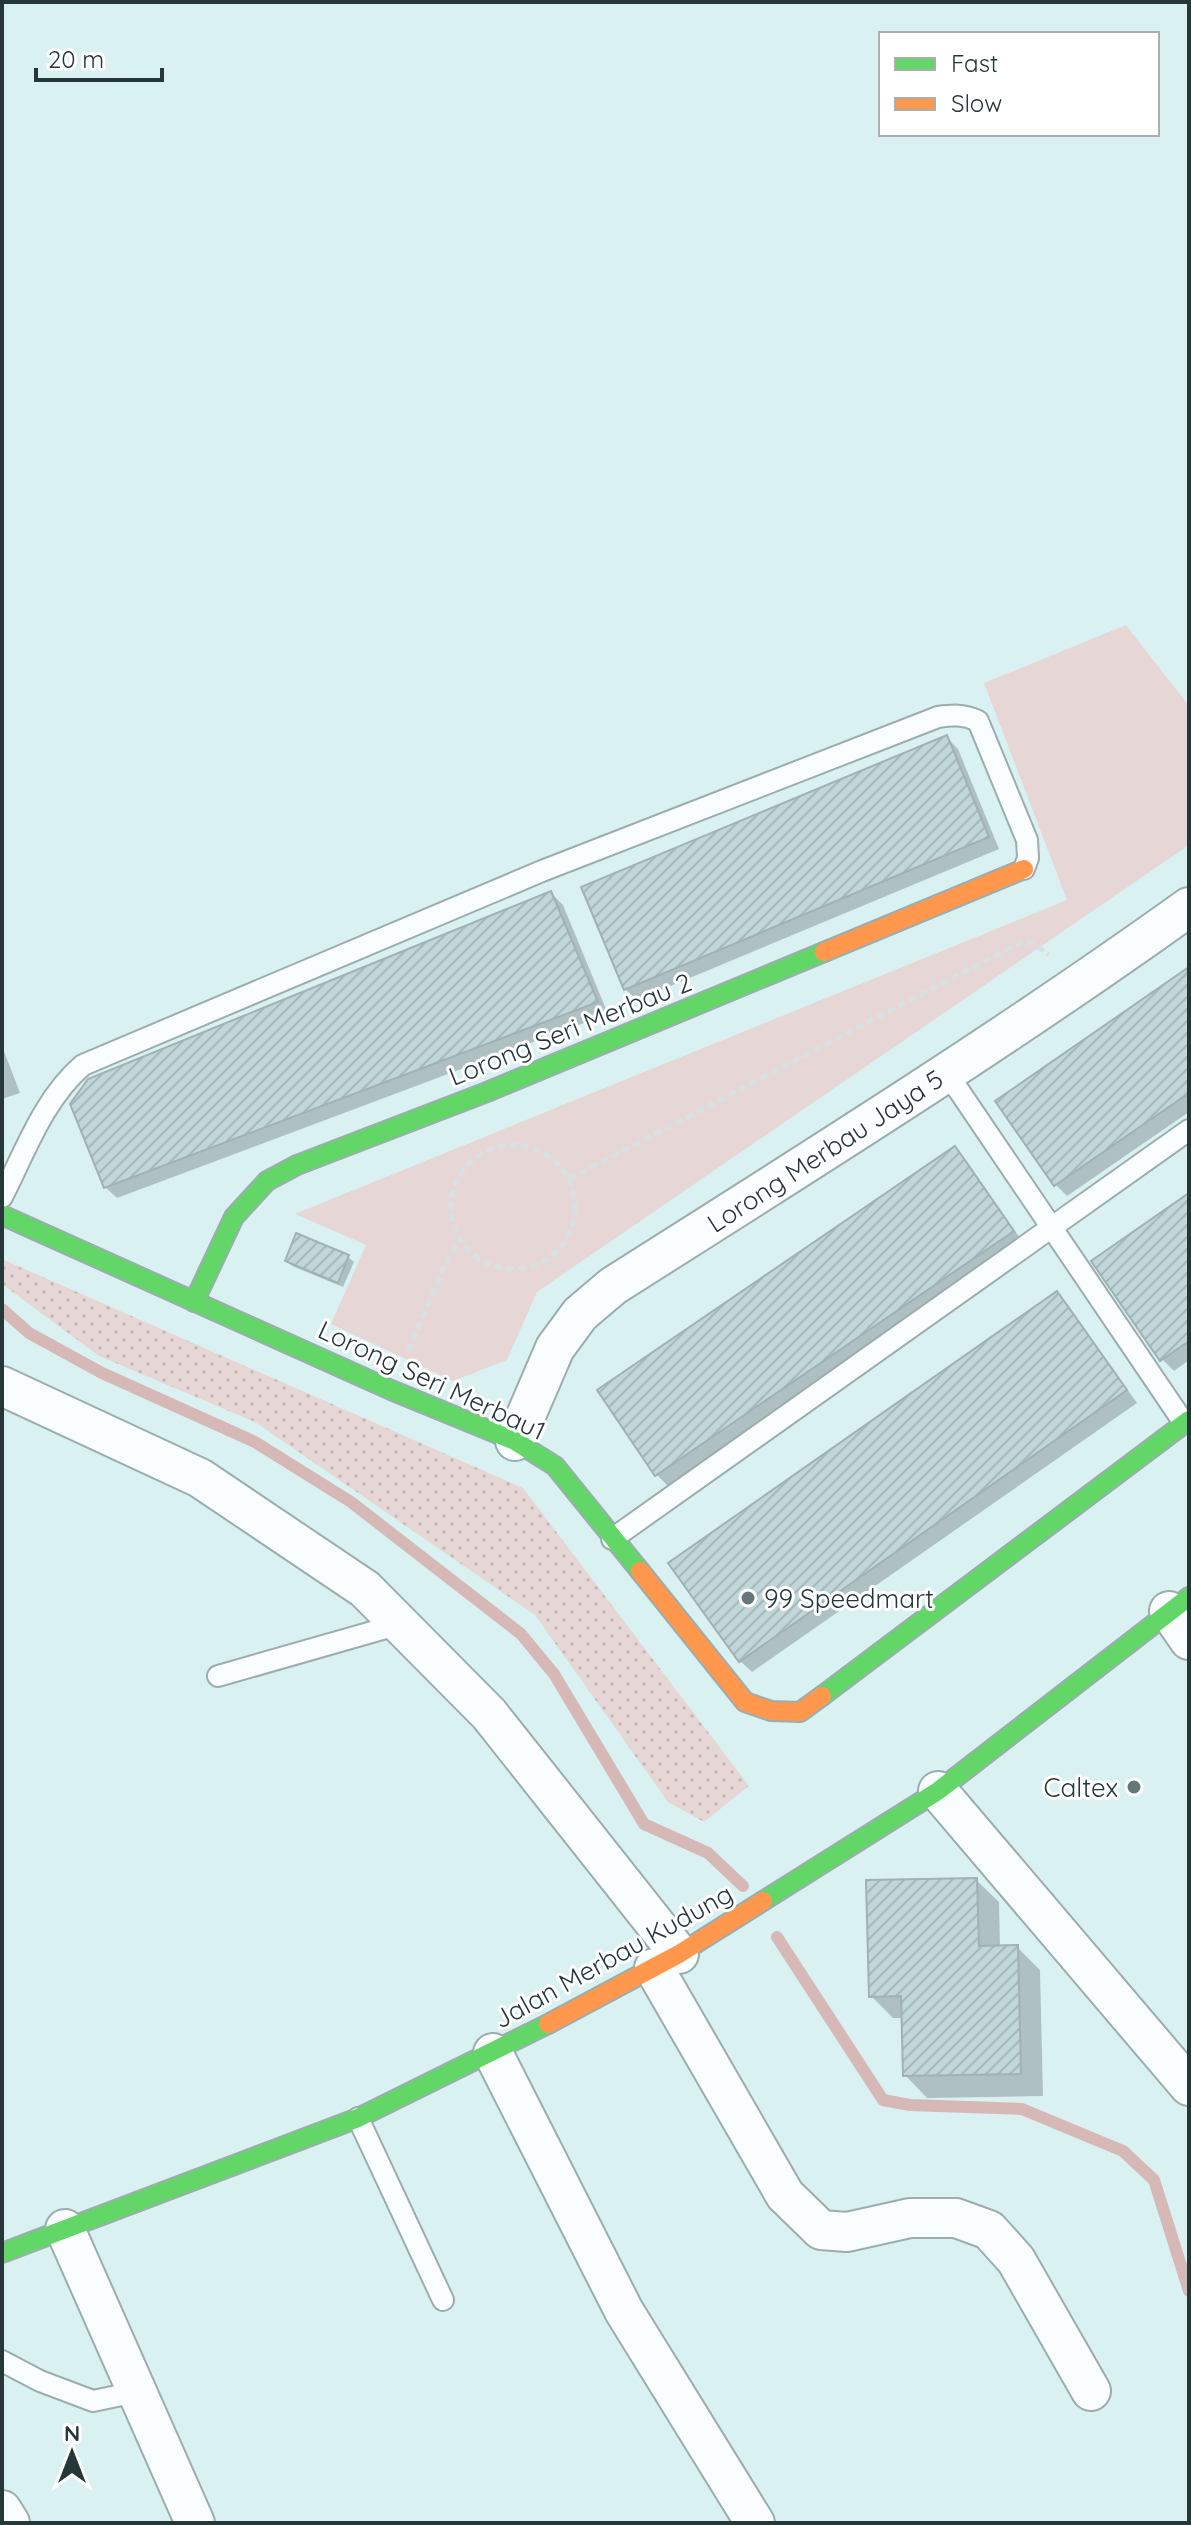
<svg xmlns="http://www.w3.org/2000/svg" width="1191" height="2525" viewBox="0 0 1191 2525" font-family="Quicksand,sans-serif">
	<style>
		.grass { fill: url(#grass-dots) }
		.park { fill: #e6d7d6 }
		.shadow { fill: #0003 }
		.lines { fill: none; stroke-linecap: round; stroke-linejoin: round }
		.stream { stroke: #d6b8b6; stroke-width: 12 }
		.building { fill: url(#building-hatch); stroke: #a0b2b3; stroke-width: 2 }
		.lane-casing { stroke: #9badae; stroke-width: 24 }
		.street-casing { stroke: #9badae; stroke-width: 42 }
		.fast-casing { stroke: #9badae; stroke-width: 22 }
		.slow-casing { stroke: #9badae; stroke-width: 22 }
		.path { stroke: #d9e0e0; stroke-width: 5; stroke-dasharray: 8 4; stroke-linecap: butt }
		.lane { stroke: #f9fdfd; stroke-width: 20 }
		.street { stroke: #f9fdfd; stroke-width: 38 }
		.fast { stroke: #63d668; stroke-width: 18 }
		.slow { stroke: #ff974d; stroke-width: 18 }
		.poi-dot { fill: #657879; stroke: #fff; stroke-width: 3 }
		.labels { text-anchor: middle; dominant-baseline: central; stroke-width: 6; stroke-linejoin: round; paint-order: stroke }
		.street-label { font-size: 26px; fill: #263738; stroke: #fff }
		.poi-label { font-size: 26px; fill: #263738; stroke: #fff; text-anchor: start }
	</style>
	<defs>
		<pattern id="grass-dots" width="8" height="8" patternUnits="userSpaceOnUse" patternTransform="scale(2)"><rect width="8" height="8" fill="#e6d7d6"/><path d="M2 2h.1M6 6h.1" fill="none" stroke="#c5b9b8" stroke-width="1.8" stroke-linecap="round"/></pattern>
		<pattern id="building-hatch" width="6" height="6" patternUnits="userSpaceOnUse" patternTransform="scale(2)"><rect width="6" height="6" fill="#c0d6d8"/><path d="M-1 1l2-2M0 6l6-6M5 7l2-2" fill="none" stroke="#a5b8ba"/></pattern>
	</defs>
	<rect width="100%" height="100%" fill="#daf1f2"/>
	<!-- grass -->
	<polygon class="grass" points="2,1259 523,1488 749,1786 704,1822 668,1802 535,1615 255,1422 99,1356 2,1284"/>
	<!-- park -->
	<polygon class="park" points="1126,625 1189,706 1189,845 537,1292 507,1360 453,1381 331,1324 366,1245 295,1214 1067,900 984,683"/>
	<!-- shadow -->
	<g class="shadow">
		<polygon points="946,737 958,749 999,849 637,1000 625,989"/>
		<polygon points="551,893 563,905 608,1014 117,1198 105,1187"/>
		<polygon points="1189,970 1189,1112 1067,1196 1055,1184"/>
		<polygon points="2,1046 20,1093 2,1099"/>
		<polygon points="955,1149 966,1160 1024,1244 668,1486 657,1475"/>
		<polygon points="1189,1196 1189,1360 1174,1371 1162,1359"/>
		<polygon points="348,1257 354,1262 343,1287 292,1266 287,1261"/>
		<polygon points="1056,1294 1068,1305 1137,1403 752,1672 740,1661"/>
		<polygon points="976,1880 999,1902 1000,1948 1018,1948 1040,1970 1043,2096 927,2098 905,2075 903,2018 893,2018 871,1996"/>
	</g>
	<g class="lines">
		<!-- stream -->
		<g class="stream">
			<polyline points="2,1309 29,1333 102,1373 255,1442 351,1502 521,1634 554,1674 644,1824 708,1853 743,1886"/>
			<polyline points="777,1937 883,2100 910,2105 1022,2109 1123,2151 1154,2180 1189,2291"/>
		</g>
	</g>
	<!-- building -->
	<g class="building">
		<polygon points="947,735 989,837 624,990 581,887"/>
		<polygon points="551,891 598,1002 104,1188 70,1104 88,1079"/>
		<polygon points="1189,967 1189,1093 1054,1186 995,1101"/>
		<polygon points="955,1146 1014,1231 655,1476 597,1390"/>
		<polygon points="1189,1193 1189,1341 1160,1361 1091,1261"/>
		<polygon points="296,1233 349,1255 338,1283 285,1261"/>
		<polygon points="1057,1291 1127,1390 739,1662 668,1563"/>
		<polygon points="977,1878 979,1946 1018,1945 1021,2074 903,2076 901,1996 869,1997 866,1880"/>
	</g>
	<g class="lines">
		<defs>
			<g id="lane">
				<polyline points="947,1073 1184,1423"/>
				<path d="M2,1197C25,1152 44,1098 83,1065L542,871L938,717C953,715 964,714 978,721L1027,840L1028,858L1024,869"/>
				<polyline points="612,1539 1189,1130"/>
				<polyline points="218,1676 400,1624"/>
				<polyline points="358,2118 443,2300"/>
				<polyline points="2,2361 40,2381 93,2401 136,2392"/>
			</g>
			<g id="street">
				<polyline points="2,1386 200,1478 365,1589 489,1714 679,1954"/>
				<path d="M515,1441L555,1348L580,1314L613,1286C807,1163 1002,1041 1189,907"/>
				<polyline points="1169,1611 1189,1640"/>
				<polyline points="938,1791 1189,2086"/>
				<polyline points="654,1968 785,2195 821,2230 847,2232 910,2218 956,2218 989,2230 1016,2260 1091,2391"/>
				<polyline points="493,2053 624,2311 755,2523"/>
				<polyline points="65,2229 195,2523"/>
				<polyline points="2,2510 10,2523"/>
			</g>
			<g id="fast">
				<polyline points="2,1215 391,1390 515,1441 555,1466 640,1571"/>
				<polyline points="194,1302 234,1217 267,1181 297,1165 487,1092 824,952"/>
				<polyline points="822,1696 1189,1420"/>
				<polyline points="763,1901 938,1791 1189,1597"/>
				<polyline points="2,2253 358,2118 548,2024"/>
			</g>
			<g id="slow">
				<polyline points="824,952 1024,869"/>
				<polyline points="640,1571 745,1702 771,1711 800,1712 822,1696"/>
				<polyline points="548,2024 679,1954 763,1901"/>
			</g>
		</defs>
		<!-- lane casing -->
		<use href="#lane" class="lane-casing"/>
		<!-- street casing -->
		<use href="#street" class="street-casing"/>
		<!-- fast casing -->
		<use href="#fast" class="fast-casing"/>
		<!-- slow casing -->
		<use href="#slow" class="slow-casing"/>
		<!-- path -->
		<g class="path">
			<circle cx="513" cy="1207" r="62"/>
			<polyline points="569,1179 1023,941 1034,944 1049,955"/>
			<polyline points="408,1351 446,1263 460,1240"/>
		</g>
		<!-- lane -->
		<use href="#lane" class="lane"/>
		<!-- street -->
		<use href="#street" class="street"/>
		<!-- fast -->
		<use href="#fast" class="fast"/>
		<!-- slow -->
		<use href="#slow" class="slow"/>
	</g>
	<!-- markers -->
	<g class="poi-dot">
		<circle cx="748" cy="1598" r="8"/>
		<circle cx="1134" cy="1787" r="8"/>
	</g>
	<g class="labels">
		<!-- street labels -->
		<g class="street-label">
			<text transform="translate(570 1029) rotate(-22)">Lorong Seri Merbau 2</text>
			<text transform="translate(825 1151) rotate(-33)">Lorong Merbau Jaya 5</text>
			<text transform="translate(432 1380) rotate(25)">Lorong Seri Merbau1</text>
			<text transform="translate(613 1956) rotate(-29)">Jalan Merbau Kudung</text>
		</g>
		<!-- poi labels -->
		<g class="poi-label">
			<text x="764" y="1598">99 Speedmart</text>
			<text x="1118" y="1787" text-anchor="end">Caltex</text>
		</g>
	</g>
	<!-- border -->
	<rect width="1191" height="2525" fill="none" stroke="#263738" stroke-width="8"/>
	<!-- legend -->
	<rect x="879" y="32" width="280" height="104" fill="#ffffff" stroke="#a8afaf" stroke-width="2"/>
	<rect x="895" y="58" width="40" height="12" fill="#63d668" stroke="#a8afaf" stroke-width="2"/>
	<text x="951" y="72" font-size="24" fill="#263738">Fast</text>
	<rect x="895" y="98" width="40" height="12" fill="#ff974d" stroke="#a8afaf" stroke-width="2"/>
	<text x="951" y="112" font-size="24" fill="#263738">Slow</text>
	<!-- north arrow -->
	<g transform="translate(72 2453)" stroke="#ffffff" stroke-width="6" paint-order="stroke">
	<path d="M0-6L14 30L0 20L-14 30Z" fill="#263738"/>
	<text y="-12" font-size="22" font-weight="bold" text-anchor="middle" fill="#263738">N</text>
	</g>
	<!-- scale -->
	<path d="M36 68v12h126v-12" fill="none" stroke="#263738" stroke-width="4"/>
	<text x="48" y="68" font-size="24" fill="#263738" stroke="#ffffff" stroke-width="6" paint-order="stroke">20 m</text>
</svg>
